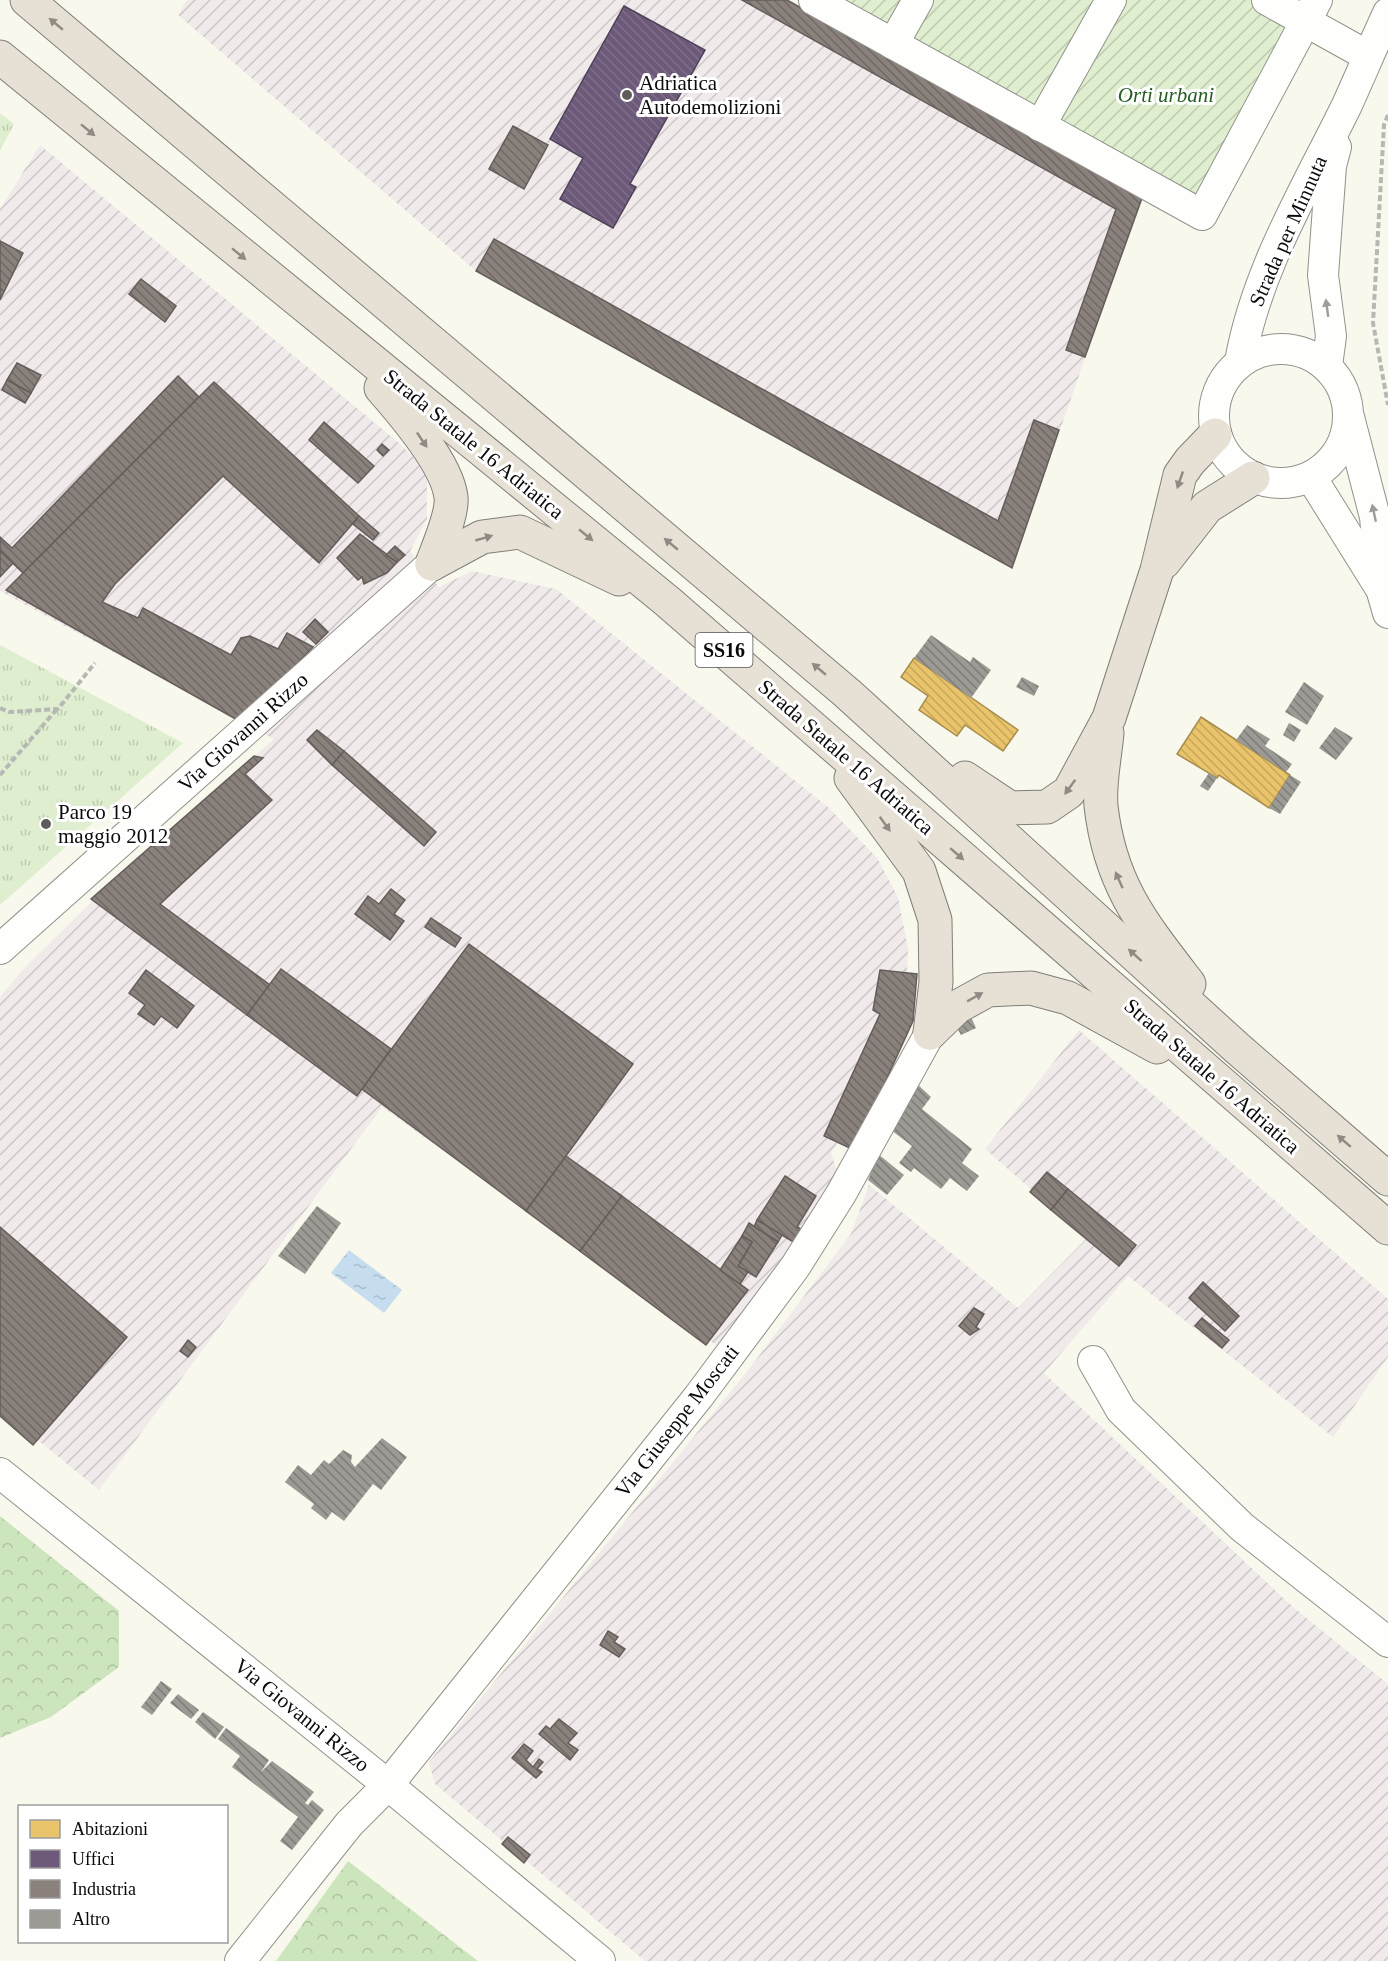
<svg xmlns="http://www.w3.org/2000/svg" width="1388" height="1961" viewBox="0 0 1388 1961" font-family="'Times New Roman',serif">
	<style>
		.industrial { fill: url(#industrial-furrows) }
		.grass { fill: url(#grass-tufts) }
		.forest { fill: url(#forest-crowns) }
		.garden { fill: url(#garden-furrows) }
		.water { fill: url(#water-ripples) }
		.homes { fill: url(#homes-back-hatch); stroke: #a68c4d; stroke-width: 1.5 }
		.offices { fill: url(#offices-back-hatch); stroke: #4f4158; stroke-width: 1.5 }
		.industry { fill: url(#industry-back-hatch); stroke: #645d5a; stroke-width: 1.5 }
		.building { fill: url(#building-back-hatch) }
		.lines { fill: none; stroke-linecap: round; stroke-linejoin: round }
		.minor-casing { stroke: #92918c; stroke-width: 32 }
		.highway-casing { stroke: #7f7e7a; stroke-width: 35 }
		.path { stroke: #b7b7b5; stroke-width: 4; stroke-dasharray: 6 3; stroke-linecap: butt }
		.minor { stroke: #fefefc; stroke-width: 30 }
		.highway { stroke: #e7e0d4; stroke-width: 33 }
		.oneway { fill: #8f8a83 }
		.oneway2 { fill: #9c9c9b }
		.poi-dot { fill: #5e5d59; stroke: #fff; stroke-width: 2 }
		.labels { text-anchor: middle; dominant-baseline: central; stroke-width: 6; stroke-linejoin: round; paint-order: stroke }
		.shield { fill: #fff; stroke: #545454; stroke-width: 1.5 }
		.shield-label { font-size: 20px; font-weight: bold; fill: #0a0a0a }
		.poi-label { font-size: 21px; fill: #0a0a0a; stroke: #fff; text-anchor: start }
		.park-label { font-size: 21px; font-style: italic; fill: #245d1f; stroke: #fff }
		.street-label { font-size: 21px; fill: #0a0a0a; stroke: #fff }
	</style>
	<defs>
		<pattern id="industrial-furrows" width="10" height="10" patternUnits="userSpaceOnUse" patternTransform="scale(1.5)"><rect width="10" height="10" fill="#f0eaeb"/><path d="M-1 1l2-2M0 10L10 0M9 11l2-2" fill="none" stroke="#ccc7c8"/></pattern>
		<pattern id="grass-tufts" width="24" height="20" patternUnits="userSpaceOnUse" patternTransform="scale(1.5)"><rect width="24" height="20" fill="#deeece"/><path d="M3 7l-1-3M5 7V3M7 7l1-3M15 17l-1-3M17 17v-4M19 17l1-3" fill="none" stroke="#bdcbb0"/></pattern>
		<pattern id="forest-crowns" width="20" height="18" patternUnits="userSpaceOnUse" patternTransform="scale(1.5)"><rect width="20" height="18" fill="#cde5bd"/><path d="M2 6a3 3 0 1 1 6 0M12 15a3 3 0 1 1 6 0" fill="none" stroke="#afc3a1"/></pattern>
		<pattern id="garden-furrows" width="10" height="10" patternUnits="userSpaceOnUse" patternTransform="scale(1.5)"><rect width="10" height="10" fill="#deeece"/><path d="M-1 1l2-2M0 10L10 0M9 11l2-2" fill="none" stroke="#bdcbb0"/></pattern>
		<pattern id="water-ripples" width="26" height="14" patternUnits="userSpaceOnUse" patternTransform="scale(1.5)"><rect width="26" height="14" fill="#c6ddf0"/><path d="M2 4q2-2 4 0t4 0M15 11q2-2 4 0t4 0" fill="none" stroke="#a9bccc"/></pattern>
		<pattern id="homes-back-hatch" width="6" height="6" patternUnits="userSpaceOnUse" patternTransform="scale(1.5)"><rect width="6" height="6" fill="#e9c46a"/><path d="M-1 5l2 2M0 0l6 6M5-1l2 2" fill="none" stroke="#c6a75b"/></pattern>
		<pattern id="offices-back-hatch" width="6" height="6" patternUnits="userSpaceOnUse" patternTransform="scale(1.5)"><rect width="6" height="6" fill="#6d597a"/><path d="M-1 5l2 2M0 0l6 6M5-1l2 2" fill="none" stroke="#7f7089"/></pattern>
		<pattern id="industry-back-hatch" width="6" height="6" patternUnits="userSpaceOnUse" patternTransform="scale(1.5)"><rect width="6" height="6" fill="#8a817c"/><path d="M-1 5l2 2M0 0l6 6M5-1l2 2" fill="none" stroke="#6f6864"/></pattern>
		<pattern id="building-back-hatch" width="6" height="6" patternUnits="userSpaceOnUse" patternTransform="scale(1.5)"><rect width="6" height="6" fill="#9b9a94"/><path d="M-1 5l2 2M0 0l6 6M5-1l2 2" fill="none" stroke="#7d7c77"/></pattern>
	</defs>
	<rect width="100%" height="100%" fill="#f9f8ed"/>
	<!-- industrial -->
	<g class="industrial">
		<polygon points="187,0 789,0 1141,197 1015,560 476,271 178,15"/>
		<polygon points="40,145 399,443 427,471 427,519 410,551 439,587 472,571 556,589 828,807 877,858 898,897 908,948 905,1032 831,1153 839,1177 719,1347 382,1107 99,1490 0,1409 0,997 25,967 128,866 274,739 0,591 0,209"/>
		<polygon points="1079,1030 1388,1299 1388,1357 1333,1437 1128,1276 1044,1373 1293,1607 1388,1684 1388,1961 645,1961 435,1784 429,1762 749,1369 851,1234 869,1185 1018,1308 1087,1238 985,1149"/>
	</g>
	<!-- grass -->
	<g class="grass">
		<polygon points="0,113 14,124 0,151"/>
		<polygon points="0,645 183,743 0,905"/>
	</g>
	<!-- forest -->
	<g class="forest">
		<polygon points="0,1516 119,1611 119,1667 51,1717 0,1738"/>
		<polygon points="348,1861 478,1961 276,1961"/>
	</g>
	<!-- garden -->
	<polygon class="garden" points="796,0 1325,0 1204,227"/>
	<!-- water -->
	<polygon class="water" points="349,1250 402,1290 384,1313 331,1273"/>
	<!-- homes -->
	<g class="homes">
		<polygon points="914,658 1018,730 1003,751 965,725 957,736 919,710 928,696 901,677"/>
		<polygon points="1201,717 1290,775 1269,808 1219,775 1217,778 1177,754"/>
	</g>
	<!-- offices -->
	<polygon class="offices" points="624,6 705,50 630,184 636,187 613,228 560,199 583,158 550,139"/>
	<!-- industry -->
	<g class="industry">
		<polygon points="742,0 787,0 1142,198 1085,357 1066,350 1116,209"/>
		<polygon points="513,126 548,145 524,189 489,169"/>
		<polygon points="494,239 998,521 1034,420 1059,430 1012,568 476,271"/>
		<polygon points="0,241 23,253 0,300"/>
		<polygon points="141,279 176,306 165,322 129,294"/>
		<polygon points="17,363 41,375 31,393 7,380"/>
		<polygon points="178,376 199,397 23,573 0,551 0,537 12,548"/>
		<polygon points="7,380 31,393 25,403 2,390"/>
		<polygon points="214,382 359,516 319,563 223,476 115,584 102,602 138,618 143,608 231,655 241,638 250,636 278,649 287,633 313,647 241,722 6,590"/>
		<polygon points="324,422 374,466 358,483 309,440"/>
		<polygon points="382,444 389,450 383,456 377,450"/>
		<polygon points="359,516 379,533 373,540 353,524"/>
		<polygon points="360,534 397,562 387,573 364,584 362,577 358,580 337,558"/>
		<polygon points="395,546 405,555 397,562 386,555"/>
		<polygon points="0,551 13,563 0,577"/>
		<polygon points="315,619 328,632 316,644 303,632"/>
		<polygon points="317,730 344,751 332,765 307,740"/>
		<polygon points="344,751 436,832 424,846 332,765"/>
		<polygon points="254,756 263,758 245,774 272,800 160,904 270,985 247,1015 91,899"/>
		<polygon points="391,889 405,900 394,914 404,921 390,940 355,914 368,896 379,904"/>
		<polygon points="431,918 461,938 455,947 425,927"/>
		<polygon points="469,944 633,1064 526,1211 362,1089"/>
		<polygon points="281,969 391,1049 357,1096 247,1015"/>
		<polygon points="146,970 194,1006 177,1028 161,1016 154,1025 138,1014 145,1005 129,993"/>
		<polygon points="880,970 917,974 913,1021 854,1150 824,1136 880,1014 873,1010"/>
		<polygon points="566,1156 622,1196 580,1251 526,1211"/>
		<polygon points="1047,1172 1068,1189 1051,1210 1030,1192"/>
		<polygon points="785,1176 816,1196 797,1227 803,1230 795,1243 757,1220"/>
		<polygon points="1068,1189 1136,1245 1119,1266 1051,1210"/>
		<polygon points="622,1196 748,1290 706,1345 580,1251"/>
		<polygon points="757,1220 782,1235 778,1242 754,1227"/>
		<polygon points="749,1223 778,1242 756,1277 738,1266 752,1242 742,1236"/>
		<polygon points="0,1227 127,1337 33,1445 0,1416"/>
		<polygon points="742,1236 752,1242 738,1266 748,1272 740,1284 720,1270"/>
		<polygon points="1203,1282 1239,1316 1225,1331 1189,1298"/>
		<polygon points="974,1308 984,1314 976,1327 979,1329 970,1335 959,1326"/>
		<polygon points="1202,1318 1229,1340 1222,1348 1195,1326"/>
		<polygon points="188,1340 196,1347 188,1357 180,1351"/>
		<polygon points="608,1631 618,1637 614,1642 625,1649 619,1657 600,1645"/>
		<polygon points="559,1719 577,1733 568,1743 578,1750 570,1760 539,1734 546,1726 550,1729"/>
		<polygon points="524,1744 533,1751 526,1760 533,1767 539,1759 543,1762 537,1769 542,1772 536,1778 512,1758"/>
		<polygon points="508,1837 530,1855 524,1863 502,1844"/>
	</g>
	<!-- building -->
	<g class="building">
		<polygon points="931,635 970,662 973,657 991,670 971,698 914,658"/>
		<polygon points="1022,677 1039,686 1034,696 1016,687"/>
		<polygon points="1304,682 1324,696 1307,725 1285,712"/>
		<polygon points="1289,723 1301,730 1294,742 1283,735"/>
		<polygon points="1247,725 1270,739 1265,746 1292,764 1286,772 1236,740"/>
		<polygon points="1335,727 1353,738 1336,760 1319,748"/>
		<polygon points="1209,773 1217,778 1208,791 1200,786"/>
		<polygon points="1290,775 1301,782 1280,814 1269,808"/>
		<polygon points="971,1017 976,1028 961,1035 956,1026"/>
		<polygon points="915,1082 931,1097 922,1109 972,1149 962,1163 979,1176 967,1191 950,1178 941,1189 914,1168 911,1172 899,1163 912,1146 887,1127"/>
		<polygon points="878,1154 904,1175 887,1195 868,1180"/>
		<polygon points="317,1206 341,1223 305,1274 278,1256"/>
		<polygon points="382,1438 407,1457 381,1490 373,1484 344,1521 332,1512 326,1520 311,1508 314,1504 285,1482 298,1465 311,1475 324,1460 329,1464 343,1450 352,1455 351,1462 355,1467"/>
		<polygon points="161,1681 172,1689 152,1715 141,1707"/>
		<polygon points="178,1694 199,1710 191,1719 170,1703"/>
		<polygon points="203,1712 224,1727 215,1739 195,1722"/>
		<polygon points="226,1728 269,1760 261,1772 272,1761 314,1792 305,1803 308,1805 312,1800 324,1810 292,1850 280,1841 298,1817 232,1767 240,1756 218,1739"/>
	</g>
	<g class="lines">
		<defs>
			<g id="minor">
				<polyline points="814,0 1202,215 1317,0"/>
				<polyline points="1267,0 1368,56"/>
				<polyline points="893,44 918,0"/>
				<polyline points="1040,126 1111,0"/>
				<circle cx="1281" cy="416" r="67"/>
				<path d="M1240,362C1256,270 1307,187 1347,105C1361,74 1374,43 1388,13"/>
				<polyline points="1327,366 1331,336 1323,275 1331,166 1336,147"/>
				<polyline points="1349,417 1375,517 1382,592 1388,613"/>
				<polyline points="1311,477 1379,586"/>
				<polyline points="0,949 432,564"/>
				<polyline points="1093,1361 1121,1410 1242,1527 1388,1642"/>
				<polyline points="0,1473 388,1785 600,1961"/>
				<polyline points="240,1961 349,1824 388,1785 699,1396 795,1267 841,1194 930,1033"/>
			</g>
			<g id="highway">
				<polyline points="27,0 847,693 1237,1048 1388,1179"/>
				<polyline points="0,57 667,601 1388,1228"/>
				<path d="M381,388C403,413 447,464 451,497C453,514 438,547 432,564"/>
				<polyline points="1164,562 1207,507 1253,478"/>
				<polyline points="432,564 482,537 520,532 619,579"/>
				<path d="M1107,733C1105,756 1099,783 1101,806C1110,885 1143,924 1189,984"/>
				<polyline points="851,778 919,871 935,920 936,982 930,1033"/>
				<polyline points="965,778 1010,808 1047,807 1069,792 1109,718 1157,570 1180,475 1190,461 1215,435"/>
				<polyline points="930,1033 957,1007 988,990 1031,988 1068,998 1157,1047"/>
			</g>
		</defs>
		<!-- minor casing -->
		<use href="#minor" class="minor-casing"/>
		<!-- highway casing -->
		<use href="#highway" class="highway-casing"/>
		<!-- path -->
		<g class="path">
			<polyline points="1388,115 1384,125 1373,323 1388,405"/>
			<polyline points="0,708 9,712 58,709 95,663"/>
			<polyline points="0,775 57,709"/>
		</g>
		<!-- minor -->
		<use href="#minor" class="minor"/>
		<!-- highway -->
		<use href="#highway" class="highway"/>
	</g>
	<!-- one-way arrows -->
	<defs><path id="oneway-solid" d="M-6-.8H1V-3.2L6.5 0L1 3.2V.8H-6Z" transform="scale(1.5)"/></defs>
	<g class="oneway">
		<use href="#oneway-solid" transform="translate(56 24) rotate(-140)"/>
		<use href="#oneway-solid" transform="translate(88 130) rotate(39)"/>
		<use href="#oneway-solid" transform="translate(239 254) rotate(39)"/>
		<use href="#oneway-solid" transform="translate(422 440) rotate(56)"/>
		<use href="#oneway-solid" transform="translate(1180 480) rotate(109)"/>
		<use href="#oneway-solid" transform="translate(586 535) rotate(39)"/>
		<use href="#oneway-solid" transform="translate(484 538) rotate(-16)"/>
		<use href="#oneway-solid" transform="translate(671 544) rotate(-140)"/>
		<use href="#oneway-solid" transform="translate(819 669) rotate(-140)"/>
		<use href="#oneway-solid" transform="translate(1070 787) rotate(126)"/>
		<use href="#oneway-solid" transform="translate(885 824) rotate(54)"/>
		<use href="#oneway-solid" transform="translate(957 854) rotate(41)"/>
		<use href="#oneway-solid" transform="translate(1119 880) rotate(-114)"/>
		<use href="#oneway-solid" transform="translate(1135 955) rotate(-138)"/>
		<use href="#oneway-solid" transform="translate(975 997) rotate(-29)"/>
		<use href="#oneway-solid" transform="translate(1344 1141) rotate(-139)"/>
	</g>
	<g class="oneway2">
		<use href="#oneway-solid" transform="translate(1327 308) rotate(-98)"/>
		<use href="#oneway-solid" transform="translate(1374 513) rotate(-102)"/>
	</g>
	<!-- markers -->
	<g class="poi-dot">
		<circle cx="627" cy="95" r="6"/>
		<circle cx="46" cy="824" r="6"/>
	</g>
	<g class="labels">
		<!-- shield labels -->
		<rect class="shield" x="695.5" y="633" width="57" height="34" rx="4.5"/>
		<g class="shield-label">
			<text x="724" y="650">SS16</text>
		</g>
		<!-- poi labels -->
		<g class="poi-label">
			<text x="639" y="83">Adriatica<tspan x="639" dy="24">Autodemolizioni</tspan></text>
			<text x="58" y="812">Parco 19<tspan x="58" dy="24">maggio 2012</tspan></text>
		</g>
		<!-- park labels -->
		<g class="park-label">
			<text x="1166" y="95">Orti urbani</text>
		</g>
		<!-- street labels -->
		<g class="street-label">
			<text transform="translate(1288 231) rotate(-66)">Strada per Minnuta</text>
			<text transform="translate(474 444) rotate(39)">Strada Statale 16 Adriatica</text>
			<text transform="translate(243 732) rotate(-42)">Via Giovanni Rizzo</text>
			<text transform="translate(846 757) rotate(41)">Strada Statale 16 Adriatica</text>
			<text transform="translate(1212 1076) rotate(41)">Strada Statale 16 Adriatica</text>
			<text transform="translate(677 1421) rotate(-52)">Via Giuseppe Moscati</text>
			<text transform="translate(302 1715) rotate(39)">Via Giovanni Rizzo</text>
		</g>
	</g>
	<!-- legend -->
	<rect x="18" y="1805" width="210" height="138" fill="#ffffff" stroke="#9d9d9d" stroke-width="1.5"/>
	<rect x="30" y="1820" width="30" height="18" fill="#e9c46a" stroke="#9d9d9d" stroke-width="1.5"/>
	<text x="72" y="1835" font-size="18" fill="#0a0a0a">Abitazioni</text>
	<rect x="30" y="1850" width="30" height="18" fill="#6d597a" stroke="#9d9d9d" stroke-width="1.5"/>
	<text x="72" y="1865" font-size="18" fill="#0a0a0a">Uffici</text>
	<rect x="30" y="1880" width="30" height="18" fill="#8a817c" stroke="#9d9d9d" stroke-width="1.5"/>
	<text x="72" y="1895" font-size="18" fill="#0a0a0a">Industria</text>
	<rect x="30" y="1910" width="30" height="18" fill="#9b9a94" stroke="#9d9d9d" stroke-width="1.5"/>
	<text x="72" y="1925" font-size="18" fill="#0a0a0a">Altro</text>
</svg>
